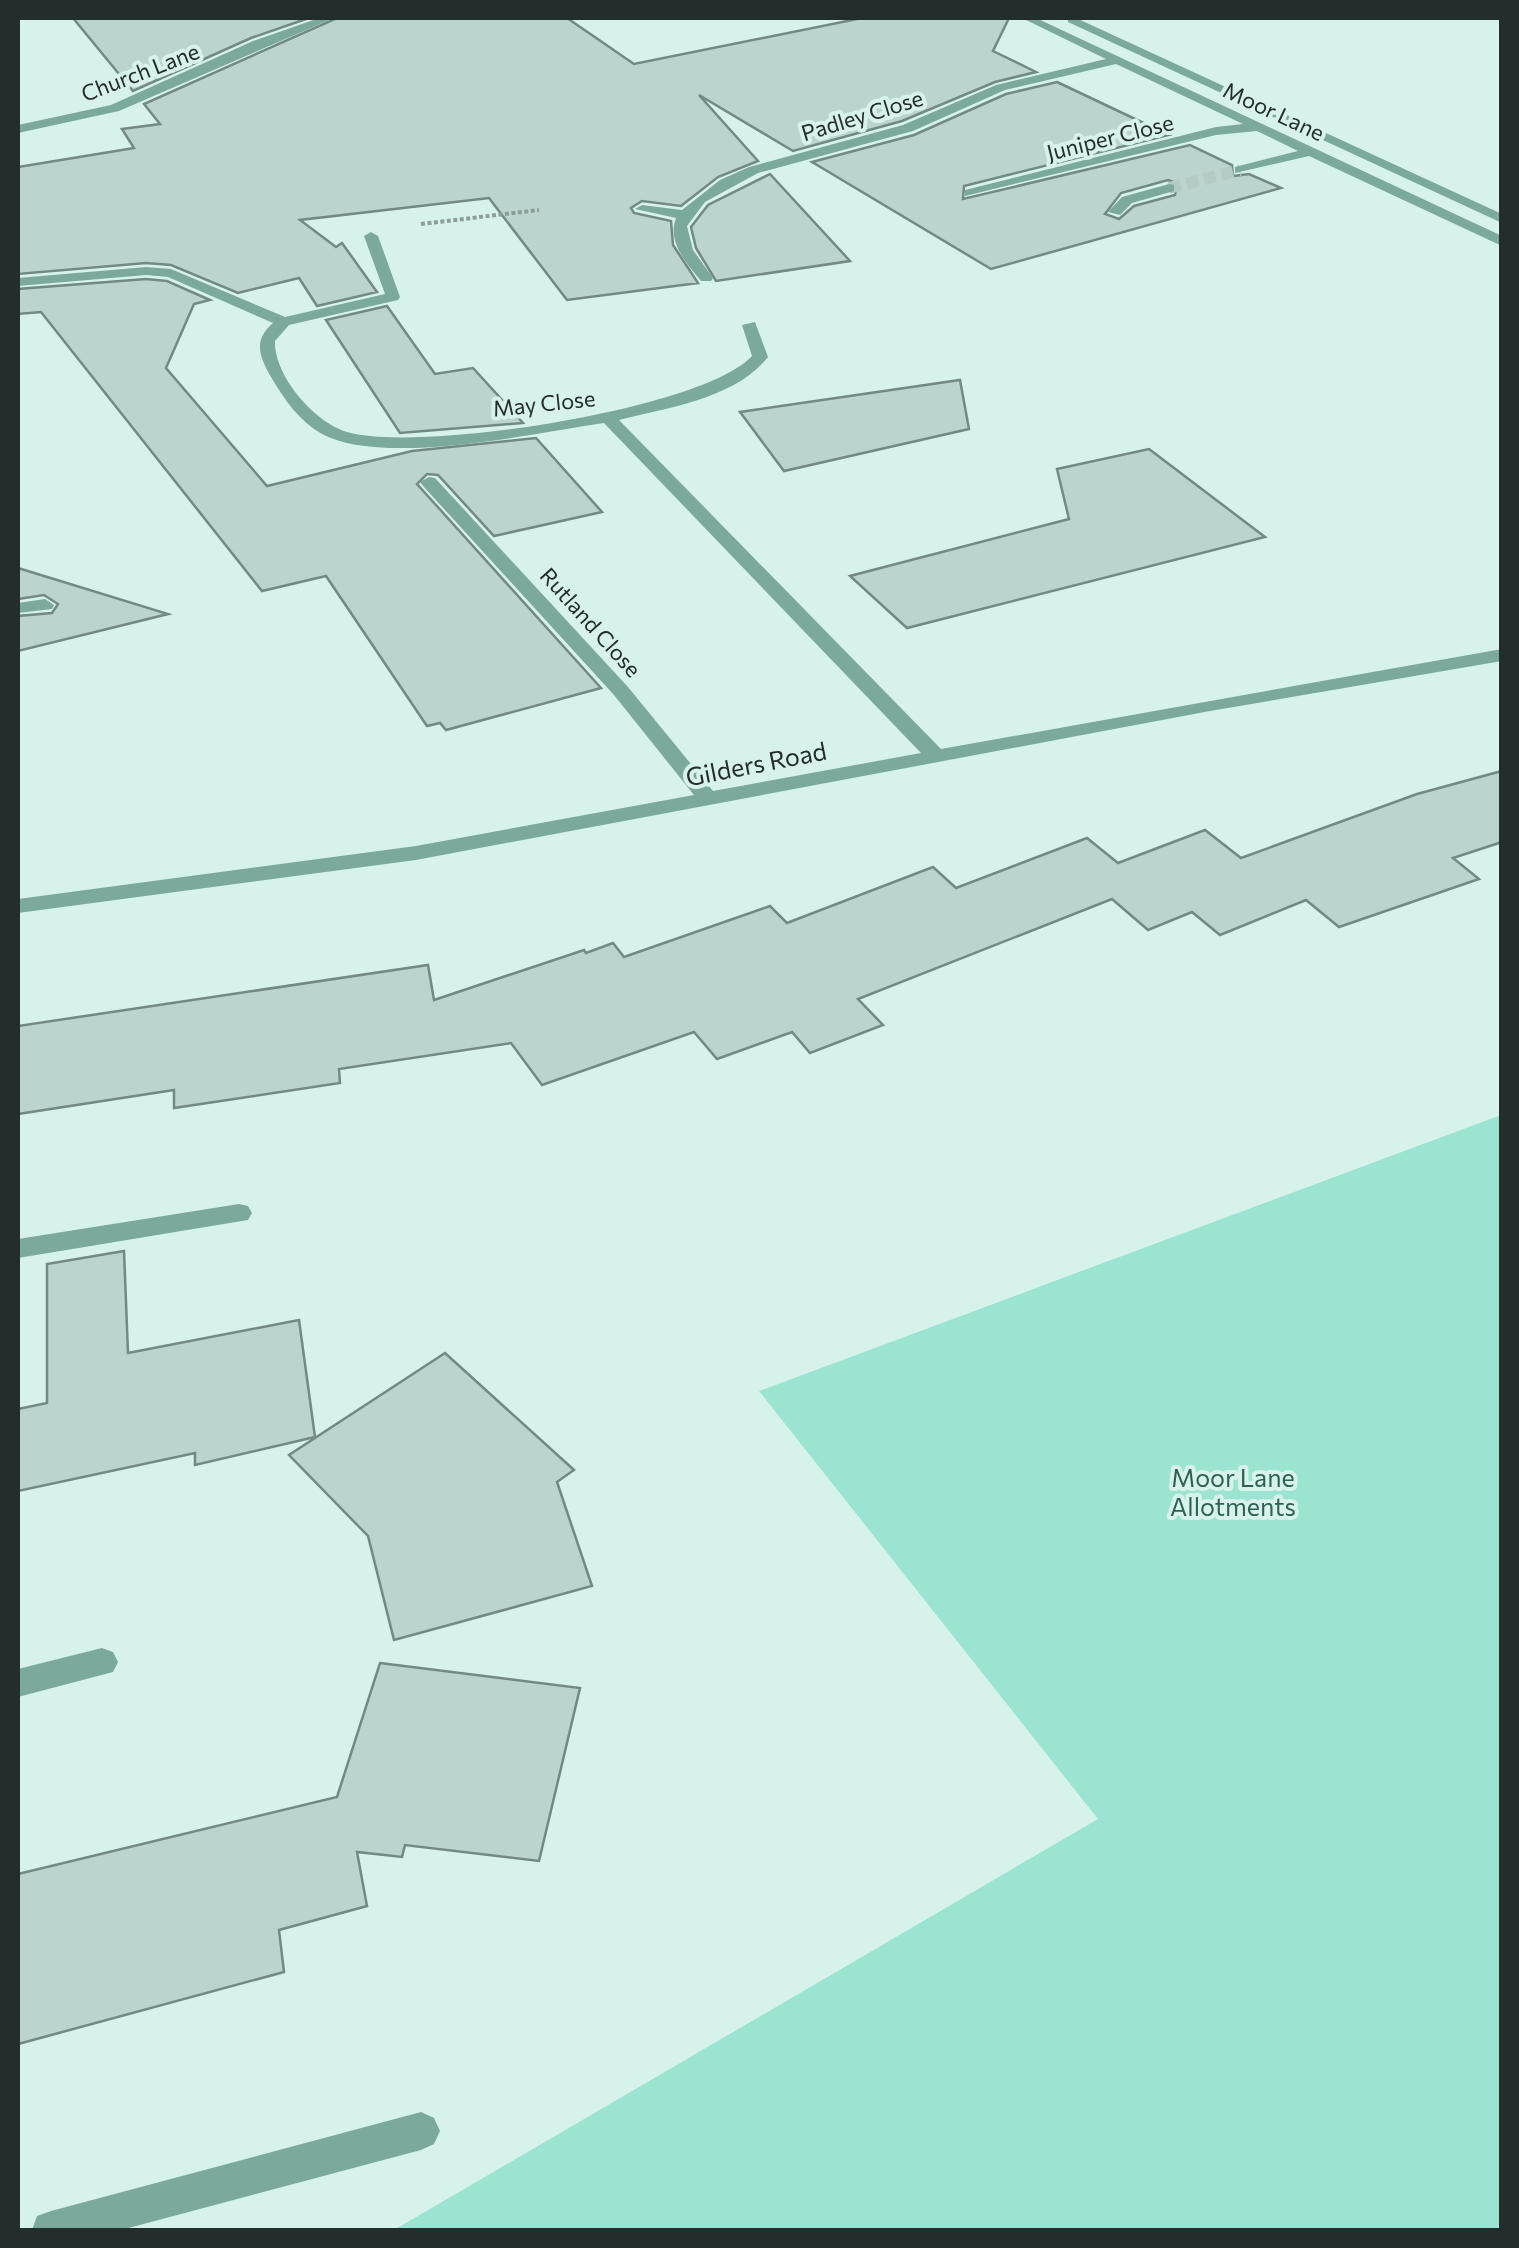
<svg xmlns="http://www.w3.org/2000/svg" width="1519" height="2248" viewBox="0 0 1519 2248" font-family="Commissioner,sans-serif">
	<style>
		.green { fill: #9ae4d1 }
		.building { fill: #bbd5ce; stroke: #728a83; stroke-width: 2.5; fill-rule: evenodd }
		.lines { fill: none; stroke-linecap: round; stroke-linejoin: round }
		.minor-tunnel { stroke: #b3cbc4; stroke-width: 12; stroke-dasharray: 12 6; stroke-linecap: butt }
		.path { stroke: #8b9f99; stroke-width: 4; stroke-dasharray: 4 2.5; stroke-linecap: butt }
		.minor { fill: #7baa9d; fill-rule: evenodd }
		.labels { text-anchor: middle; dominant-baseline: central; stroke-width: 8; stroke-linejoin: round; paint-order: stroke }
		.far-street-label { font-size: 22px; fill: #232d2b; stroke: #d7f2ea }
		.street-label { font-size: 25px; fill: #232d2b; stroke: #d7f2ea }
		.park-label { font-size: 25px; fill: #2d6155; stroke: #d7f2ea }
	</style>
	<rect width="100%" height="100%" fill="#d7f2ea"/>
	<!-- green -->
	<polygon class="green" points="1501,1115 1501,2230 394,2230 1098,1819 759,1391"/>
	<!-- building -->
	<g class="building">
		<polygon points="73,18 309,18 251,38 133,91"/>
		<polygon points="337,18 567,18 634,64 862,18 1009,18 993,51 1036,72 995,82 902,121 793,151 699,95 758,161 718,177 681,206 642,201 631,208 634,213 671,221 673,245 698,283 567,300 489,198 300,220 336,247 342,243 377,292 317,306 299,278 238,293 171,265 146,263 18,274 18,167 134,148 122,129 160,124 144,104"/>
		<path d="M1057,82L1169,135L964,186L963,199L1190,145L1232,165L1233,176L1249,174L1281,188L991,269L812,162L914,135L1006,94ZM1168,180L1177,183L1175,195L1134,206L1119,219L1105,214L1121,193Z"/>
		<polygon points="770,174 850,261 716,281 696,248 691,227 708,205"/>
		<polygon points="146,279 167,281 210,300 194,304 166,368 267,486 412,451 536,438 602,512 494,536 438,475 427,474 417,484 601,688 446,730 440,723 427,726 326,576 262,591 41,312 18,314 18,289"/>
		<polygon points="387,306 435,374 473,368 523,423 400,433 326,320"/>
		<polygon points="960,380 969,429 784,471 740,412"/>
		<polygon points="1149,449 1265,537 907,628 850,576 1069,519 1057,469"/>
		<polygon points="18,568 168,614 18,651 18,616 52,613 58,604 44,595 18,599"/>
		<polygon points="1502,771 1502,842 1453,858 1479,879 1339,927 1306,900 1220,935 1192,912 1148,930 1112,899 858,999 883,1025 810,1053 792,1032 717,1059 694,1032 542,1085 511,1043 339,1069 340,1083 174,1108 174,1090 18,1114 18,1026 428,965 434,1000 584,950 586,953 613,943 624,957 770,906 787,923 933,867 956,888 1087,838 1118,863 1205,830 1241,858 1417,794"/>
		<polygon points="124,1251 128,1353 299,1320 315,1437 195,1465 195,1453 18,1491 18,1409 47,1403 47,1264"/>
		<polygon points="445,1353 574,1470 557,1482 592,1586 394,1640 368,1536 289,1455"/>
		<polygon points="380,1663 580,1688 539,1861 405,1845 402,1857 357,1852 367,1906 279,1930 284,1972 18,2044 18,1874 337,1797"/>
	</g>
	<g class="lines">
		<!-- minor-tunnel -->
		<polyline class="minor-tunnel" points="1169,188 1240,170"/>
		<!-- path -->
		<polyline class="path" points="421,224 539,210"/>
		<!-- minor -->
		<g class="minor">
			<polygon points="319,18 334,18 119,111 18,133 18,125 111,105 253,41"/>
			<path d="M1022,18H1036L1502,236V246L1309,156L1235,173V167L1298,151L1257,131L1216,135L965,196V190L1216,127L1243,124L1116,64L1005,90L913,131L758,173L705,202L687,226L693,250L713,278L711,281H701C686,263 667,242 676,218L635,209L642,205L682,210L720,180L749,167L903,125L996,85L1106,59Z"/>
			<polygon points="1068,18 1076,18 1502,214 1502,223 1068,22"/>
			<polygon points="1169,184 1174,185 1174,191 1132,203 1120,215 1108,212 1122,197"/>
			<path d="M371,232L378,236L400,297L398,300L289,325L275,341C274,376 314,422 347,432C417,453 702,410 752,356L742,325L755,322L768,357C734,399 669,407 619,420L941,749L1502,649V661L1210,711L416,860L18,913V899L416,846L694,795L614,695L423,486L420,482L429,477L435,478L628,687L713,791L921,753L604,423C534,433 383,467 322,434C299,421 284,399 271,377C259,356 253,340 273,323L168,277L146,275L18,286V278L146,267L171,269L285,317L385,294L364,236Z"/>
			<polygon points="45,599 54,605 52,609 18,613 18,603"/>
			<polygon points="239,1204 248,1206 252,1213 248,1220 18,1258 18,1239"/>
			<polygon points="102,1648 113,1652 118,1662 113,1672 18,1697 18,1669"/>
			<polygon points="421,2112 434,2118 440,2131 434,2144 421,2150 121,2230 32,2230 37,2216 51,2211"/>
		</g>
	</g>
	<g class="labels">
		<!-- far-street labels -->
		<g class="far-street-label">
			<text transform="translate(140 72) rotate(-21)">Church Lane</text>
			<text transform="translate(1274 111) rotate(25)">Moor Lane</text>
			<text transform="translate(862 115) rotate(-17)">Padley Close</text>
			<text transform="translate(1110 137) rotate(-14)">Juniper Close</text>
			<text transform="translate(544 403) rotate(-6)">May Close</text>
			<text transform="translate(591 622) rotate(48)">Rutland Close</text>
		</g>
		<!-- street labels -->
		<g class="street-label">
			<text transform="translate(756 763) rotate(-11)">Gilders Road</text>
		</g>
		<!-- park labels -->
		<g class="park-label">
			<text x="1233" y="1477">Moor Lane<tspan x="1233" dy="29">Allotments</tspan></text>
		</g>
	</g>
	<!-- border -->
	<rect width="1519" height="2248" fill="none" stroke="#232d2b" stroke-width="40"/>
</svg>
